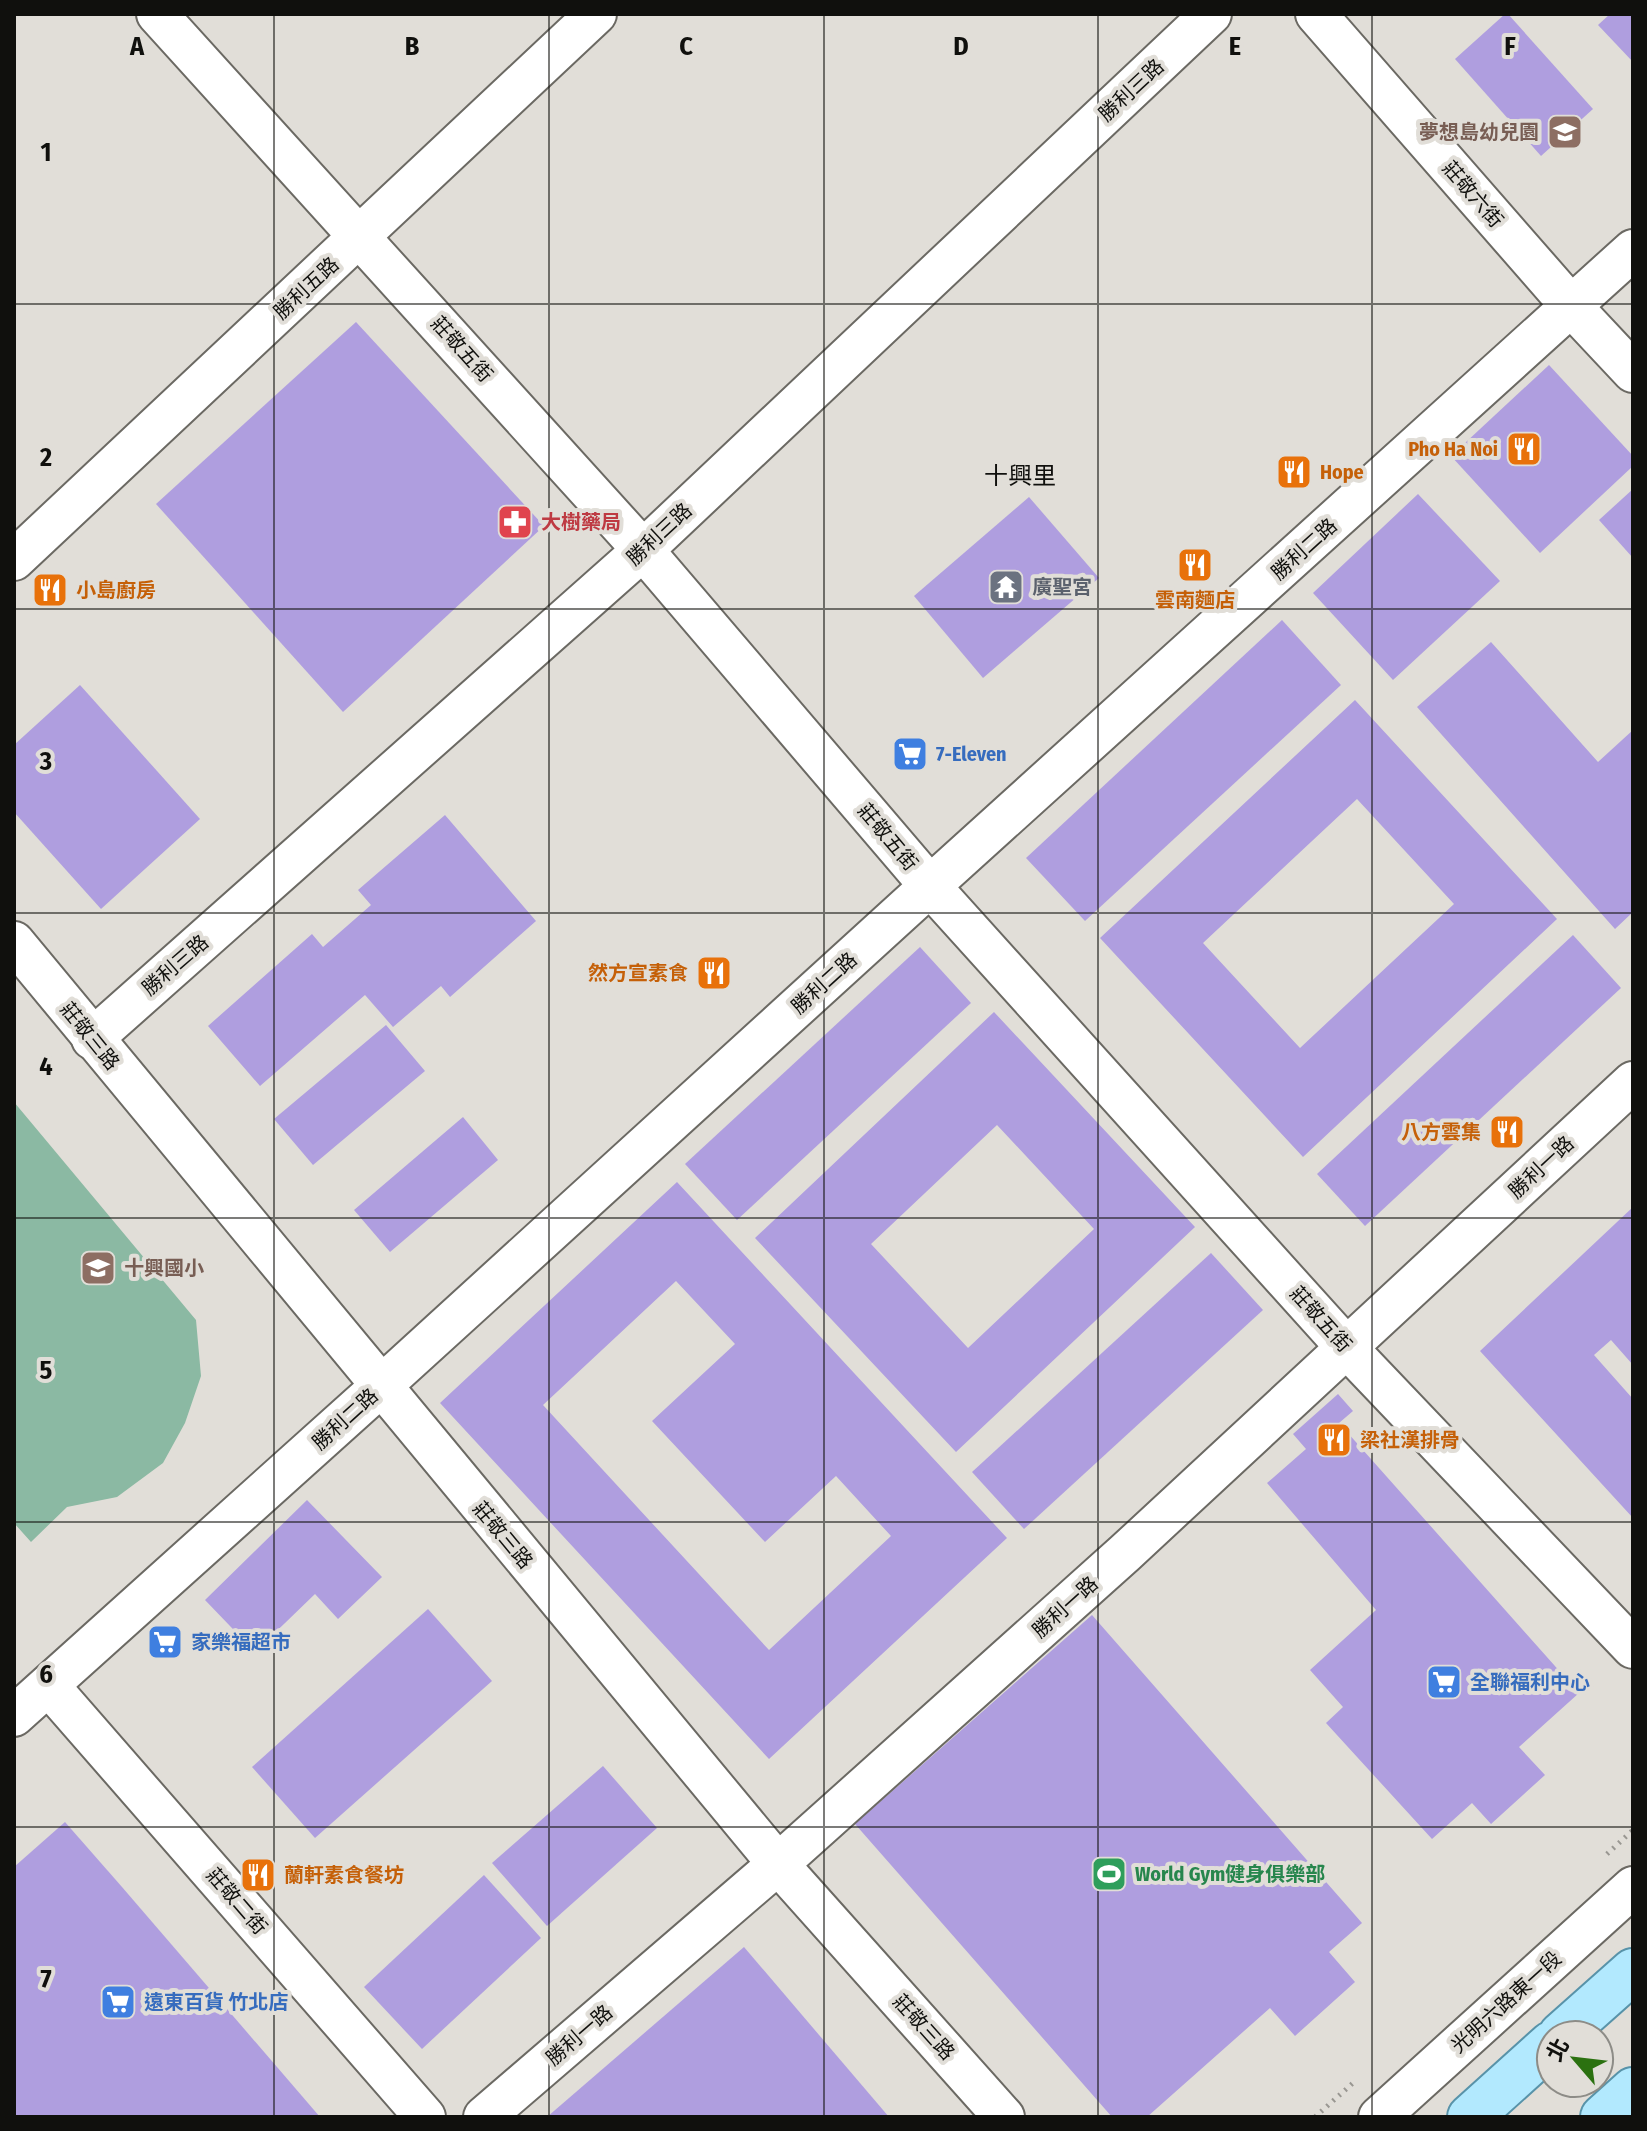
<svg xmlns="http://www.w3.org/2000/svg" width="1647" height="2131" viewBox="0 0 1647 2131" font-family="'Fira Sans Condensed','Noto Sans TC',sans-serif">
	<style>
		.green { fill: #8bb9a3 }
		.building { fill: #af9edf; fill-rule: evenodd }
		.lines { fill: none; stroke-linecap: round; stroke-linejoin: round }
		.minor-casing { stroke: #6b6963; stroke-width: 44 }
		.major-casing { stroke: #5893a9; stroke-width: 48 }
		.path { stroke: #999792; stroke-width: 5; stroke-dasharray: 2 6; stroke-linecap: butt }
		.minor { stroke: #fff; stroke-width: 40 }
		.major { stroke: #b2e9fe; stroke-width: 44 }
		.grid { fill: none; stroke: #10100d; stroke-width: 2; stroke-opacity: 0.55 }
		.labels { text-anchor: middle; dominant-baseline: central; stroke-width: 8; stroke-linejoin: round; paint-order: stroke }
		.street-label { font-size: 20px; fill: #10100d; stroke: #e1ded8 }
		.education-label { font-size: 20px; font-weight: bold; fill: #785e54; stroke: #e1ded8; text-anchor: end }
		.food-label { font-size: 20px; font-weight: bold; fill: #c56008; stroke: #e1ded8; text-anchor: start }
		.health-label { font-size: 20px; font-weight: bold; fill: #be3a42; stroke: #e1ded8; text-anchor: start }
		.worship-label { font-size: 20px; font-weight: bold; fill: #5b616d; stroke: #e1ded8; text-anchor: start }
		.shop-label { font-size: 20px; font-weight: bold; fill: #366cbe; stroke: #e1ded8; text-anchor: start }
		.leisure-label { font-size: 20px; font-weight: bold; fill: #27864d; stroke: #e1ded8; text-anchor: start }
		.quarter-label { font-size: 24px; fill: #10100d; stroke: #e1ded8 }
		.grid-label { font-size: 26px; text-anchor: middle; font-weight: bold; fill: #10100d; stroke: #e1ded8; stroke-width: 8; stroke-linejoin: round; paint-order: stroke }
	</style>
	<rect width="100%" height="100%" fill="#e1ded8"/>
	<!-- green -->
	<polygon class="green" points="14,1102 196,1320 201,1376 185,1423 163,1463 117,1497 67,1507 31,1542 14,1523"/>
	<!-- building -->
	<g class="building">
		<polygon points="1505,14 1508,14 1593,109 1541,156 1455,59"/>
		<polygon points="1610,14 1633,14 1633,62 1598,25"/>
		<polygon points="356,322 544,526 343,712 156,504"/>
		<polygon points="1549,365 1633,456 1633,466 1540,553 1451,456"/>
		<polygon points="1633,489 1633,558 1599,520"/>
		<polygon points="1418,494 1500,581 1393,680 1313,593"/>
		<polygon points="1029,497 1099,578 983,678 914,596"/>
		<polygon points="1282,620 1341,685 1085,921 1026,858"/>
		<polygon points="1491,642 1598,762 1633,730 1633,912 1615,929 1417,707"/>
		<polygon points="80,685 200,819 101,909 14,812 14,745"/>
		<path d="M1355,700L1557,919L1303,1157L1100,938ZM1357,799L1454,904L1300,1048L1203,943Z"/>
		<polygon points="445,815 536,921 450,997 441,986 393,1027 365,995 260,1086 208,1026 312,934 323,947 371,905 358,890"/>
		<polygon points="1573,935 1621,988 1365,1226 1317,1174"/>
		<polygon points="920,947 971,1003 737,1220 685,1164"/>
		<path d="M994,1012L1195,1227L956,1452L755,1238ZM997,1125L1094,1229L968,1348L871,1244Z"/>
		<polygon points="386,1025 425,1071 313,1165 274,1119"/>
		<polygon points="463,1117 498,1160 390,1252 354,1210"/>
		<path d="M677,1182L1007,1538L769,1759L440,1403ZM676,1281L735,1344L652,1421L765,1542L836,1476L891,1536L769,1650L543,1405Z"/>
		<polygon points="1633,1207 1633,1365 1611,1340 1594,1355 1633,1399 1633,1518 1480,1351"/>
		<polygon points="1211,1253 1263,1310 1024,1529 972,1472"/>
		<polygon points="1338,1394 1353,1411 1339,1423 1579,1693 1519,1747 1545,1775 1491,1824 1472,1803 1432,1839 1326,1723 1343,1707 1310,1670 1376,1610 1267,1483 1306,1449 1293,1434"/>
		<polygon points="307,1500 382,1577 338,1619 315,1594 255,1652 205,1600"/>
		<polygon points="428,1609 492,1681 315,1838 252,1767"/>
		<polygon points="1092,1615 1362,1923 1329,1952 1355,1982 1295,2036 1270,2008 1147,2117 1112,2117 855,1824"/>
		<polygon points="603,1766 657,1828 547,1926 492,1863"/>
		<polygon points="65,1822 122,1887 320,2117 14,2117 14,1867"/>
		<polygon points="484,1875 541,1938 422,2049 364,1987"/>
		<polygon points="744,1947 889,2117 547,2117"/>
	</g>
	<g class="lines">
		<defs>
			<g id="minor">
				<polyline points="157,14 643,550 930,886 1347,1348 1633,1648"/>
				<polyline points="1316,14 1572,307 1633,372"/>
				<polyline points="14,560 596,14"/>
				<polyline points="14,942 778,1864 1004,2117"/>
				<polyline points="92,1039 643,550 1211,14"/>
				<polyline points="49,1686 425,2117"/>
				<polyline points="14,1716 380,1387 930,886 1633,250"/>
				<polyline points="484,2117 778,1864 1125,1553 1633,1082"/>
				<polyline points="1379,2117 1633,1887"/>
			</g>
			<g id="major">
				<polyline points="1561,2035 1633,1971"/>
				<polyline points="1470,2117 1551,2044"/>
				<polyline points="1603,2117 1633,2090"/>
			</g>
		</defs>
		<!-- minor casing -->
		<use href="#minor" class="minor-casing"/>
		<!-- major casing -->
		<use href="#major" class="major-casing"/>
		<!-- path -->
		<g class="path">
			<polyline points="1607,1854 1633,1830"/>
			<polyline points="1315,2117 1353,2083"/>
		</g>
		<!-- minor -->
		<use href="#minor" class="minor"/>
		<!-- major -->
		<use href="#major" class="major"/>
	</g>
	<!-- grid -->
	<path class="grid" d="M274,14V2117M549,14V2117M824,14V2117M1098,14V2117M1372,14V2117M14,304H1633M14,609H1633M14,913H1633M14,1218H1633M14,1522H1633M14,1827H1633"/>
	<!-- icons -->
	<defs>
		<symbol id="school-square" viewBox="-11 -11 22 22"><rect x="-9" y="-9" width="18" height="18" rx="4" fill="#8d6e63" stroke="#e1ded8"/><path d="M0-5L7-2L0 1L-7-2ZM-4 1L0 2.5L4 1V4Q0 6-4 4Z" fill="#fff"/></symbol>
		<symbol id="restaurant-square" viewBox="-11 -11 22 22"><rect x="-9" y="-9" width="18" height="18" rx="4" fill="#e8710a" stroke="#e1ded8"/><path d="M-5-6h1v4h1v-4h1v4h1v-4h1v5L-1.5 .5V6h-2V.5L-5-1ZM5-6V6H3V1.5H1.5Q1.5-4 5-6Z" fill="#fff"/></symbol>
		<symbol id="pharmacy-square" viewBox="-11 -11 22 22"><rect x="-9" y="-9" width="18" height="18" rx="4" fill="#e0444e" stroke="#e1ded8"/><path d="M-2-6h4v4h4v4h-4v4h-4v-4h-4v-4h4Z" fill="#fff"/></symbol>
		<symbol id="temple-square" viewBox="-11 -11 22 22"><rect x="-9" y="-9" width="18" height="18" rx="4" fill="#6b7280" stroke="#e1ded8"/><path d="M0-6L5-2H3V0L6.5 2.5H4V6H1.5V3h-3V6H-4V2.5H-6.5L-3 0V-2H-5Z" fill="#fff"/></symbol>
		<symbol id="supermarket-square" viewBox="-11 -11 22 22"><rect x="-9" y="-9" width="18" height="18" rx="4" fill="#3f7fe0" stroke="#e1ded8"/><path d="M-6-5.5h2.5l.6 2H6L4.5 2H-2.5L-4.4-4H-6ZM-1.5 3.2a1.3 1.3 0 1 0 .1 0ZM3 3.2a1.3 1.3 0 1 0 .1 0Z" fill="#fff"/></symbol>
		<symbol id="stadium-square" viewBox="-11 -11 22 22"><rect x="-9" y="-9" width="18" height="18" rx="4" fill="#2e9e5b" stroke="#e1ded8"/><path d="M0-5a6.5 5 0 1 0 0 10a6.5 5 0 1 0 0-10ZM-3.5-1.8h7v3.6h-7Z" fill="#fff"/></symbol>
	</defs>
	<g fill-rule="evenodd">
		<use href="#school-square" x="1545" y="112" width="40" height="40"/>
		<use href="#restaurant-square" x="1504" y="429" width="40" height="40"/>
		<use href="#restaurant-square" x="1274" y="452" width="40" height="40"/>
		<use href="#pharmacy-square" x="495" y="502" width="40" height="40"/>
		<use href="#restaurant-square" x="1175" y="545" width="40" height="40"/>
		<use href="#temple-square" x="986" y="567" width="40" height="40"/>
		<use href="#restaurant-square" x="30" y="570" width="40" height="40"/>
		<use href="#supermarket-square" x="890" y="734" width="40" height="40"/>
		<use href="#restaurant-square" x="694" y="953" width="40" height="40"/>
		<use href="#restaurant-square" x="1487" y="1112" width="40" height="40"/>
		<use href="#school-square" x="78" y="1248" width="40" height="40"/>
		<use href="#restaurant-square" x="1314" y="1420" width="40" height="40"/>
		<use href="#supermarket-square" x="145" y="1622" width="40" height="40"/>
		<use href="#supermarket-square" x="1424" y="1662" width="40" height="40"/>
		<use href="#stadium-square" x="1089" y="1854" width="40" height="40"/>
		<use href="#restaurant-square" x="238" y="1855" width="40" height="40"/>
		<use href="#supermarket-square" x="98" y="1982" width="40" height="40"/>
	</g>
	<g class="labels">
		<!-- street labels -->
		<g class="street-label">
			<text transform="translate(1131 90) rotate(-43)">勝利三路</text>
			<text transform="translate(1473 194) rotate(49)">莊敬六街</text>
			<text transform="translate(306 288) rotate(-43)">勝利五路</text>
			<text transform="translate(462 349) rotate(48)">莊敬五街</text>
			<text transform="translate(659 534) rotate(-43)">勝利三路</text>
			<text transform="translate(1304 549) rotate(-42)">勝利二路</text>
			<text transform="translate(888 837) rotate(50)">莊敬五街</text>
			<text transform="translate(175 965) rotate(-41)">勝利三路</text>
			<text transform="translate(824 983) rotate(-42)">勝利二路</text>
			<text transform="translate(90 1036) rotate(51)">莊敬三路</text>
			<text transform="translate(1541 1167) rotate(-43)">勝利一路</text>
			<text transform="translate(1321 1319) rotate(48)">莊敬五街</text>
			<text transform="translate(345 1419) rotate(-42)">勝利二路</text>
			<text transform="translate(503 1535) rotate(50)">莊敬三路</text>
			<text transform="translate(1065 1607) rotate(-42)">勝利一路</text>
			<text transform="translate(237 1901) rotate(49)">莊敬二街</text>
			<text transform="translate(1506 2002) rotate(-42)">光明六路東一段</text>
			<text transform="translate(924 2027) rotate(48)">莊敬三路</text>
			<text transform="translate(579 2035) rotate(-41)">勝利一路</text>
		</g>
		<!-- education labels -->
		<g class="education-label">
			<text x="1539" y="132">夢想島幼兒園</text>
			<text x="124" y="1268" text-anchor="start">十興國小</text>
		</g>
		<!-- food labels -->
		<g class="food-label">
			<text x="1498" y="449" text-anchor="end">Pho Ha Noi</text>
			<text x="1320" y="472">Hope</text>
			<text x="76" y="590">小島廚房</text>
			<text x="1195" y="600" text-anchor="middle">雲南麵店</text>
			<text x="688" y="973" text-anchor="end">然方宣素食</text>
			<text x="1481" y="1132" text-anchor="end">八方雲集</text>
			<text x="1360" y="1440">梁社漢排骨</text>
			<text x="284" y="1875">蘭軒素食餐坊</text>
		</g>
		<!-- health labels -->
		<g class="health-label">
			<text x="541" y="522">大樹藥局</text>
		</g>
		<!-- worship labels -->
		<g class="worship-label">
			<text x="1032" y="587">廣聖宮</text>
		</g>
		<!-- shop labels -->
		<g class="shop-label">
			<text x="936" y="754">7-Eleven</text>
			<text x="191" y="1642">家樂福超市</text>
			<text x="1470" y="1682">全聯福利中心</text>
			<text x="144" y="2002">遠東百貨 竹北店</text>
		</g>
		<!-- leisure labels -->
		<g class="leisure-label">
			<text x="1135" y="1874">World Gym健身俱樂部</text>
		</g>
		<!-- quarter labels -->
		<g class="quarter-label">
			<text x="1020" y="476">十興里</text>
		</g>
	</g>
	<g class="grid-label">
		<text x="137" y="55">A</text>
		<text x="412" y="55">B</text>
		<text x="686" y="55">C</text>
		<text x="961" y="55">D</text>
		<text x="1235" y="55">E</text>
		<text x="1510" y="55">F</text>
		<text x="46" y="161">1</text>
		<text x="46" y="466">2</text>
		<text x="46" y="770">3</text>
		<text x="46" y="1075">4</text>
		<text x="46" y="1379">5</text>
		<text x="46" y="1683">6</text>
		<text x="46" y="1988">7</text>
	</g>
	<!-- border -->
	<rect width="1647" height="2131" fill="none" stroke="#10100d" stroke-width="32"/>
	<!-- north arrow -->
	<g transform="translate(1575 2059) rotate(298)"><circle r="38" fill="#e1ded8" stroke="#8d8c87" stroke-width="2"/>
	<path d="M0-6L14 30L0 20L-14 30Z" fill="#2b7110"/>
	<text y="-12" font-size="22" font-weight="bold" text-anchor="middle" fill="#10100d">北</text>
	</g>
</svg>
